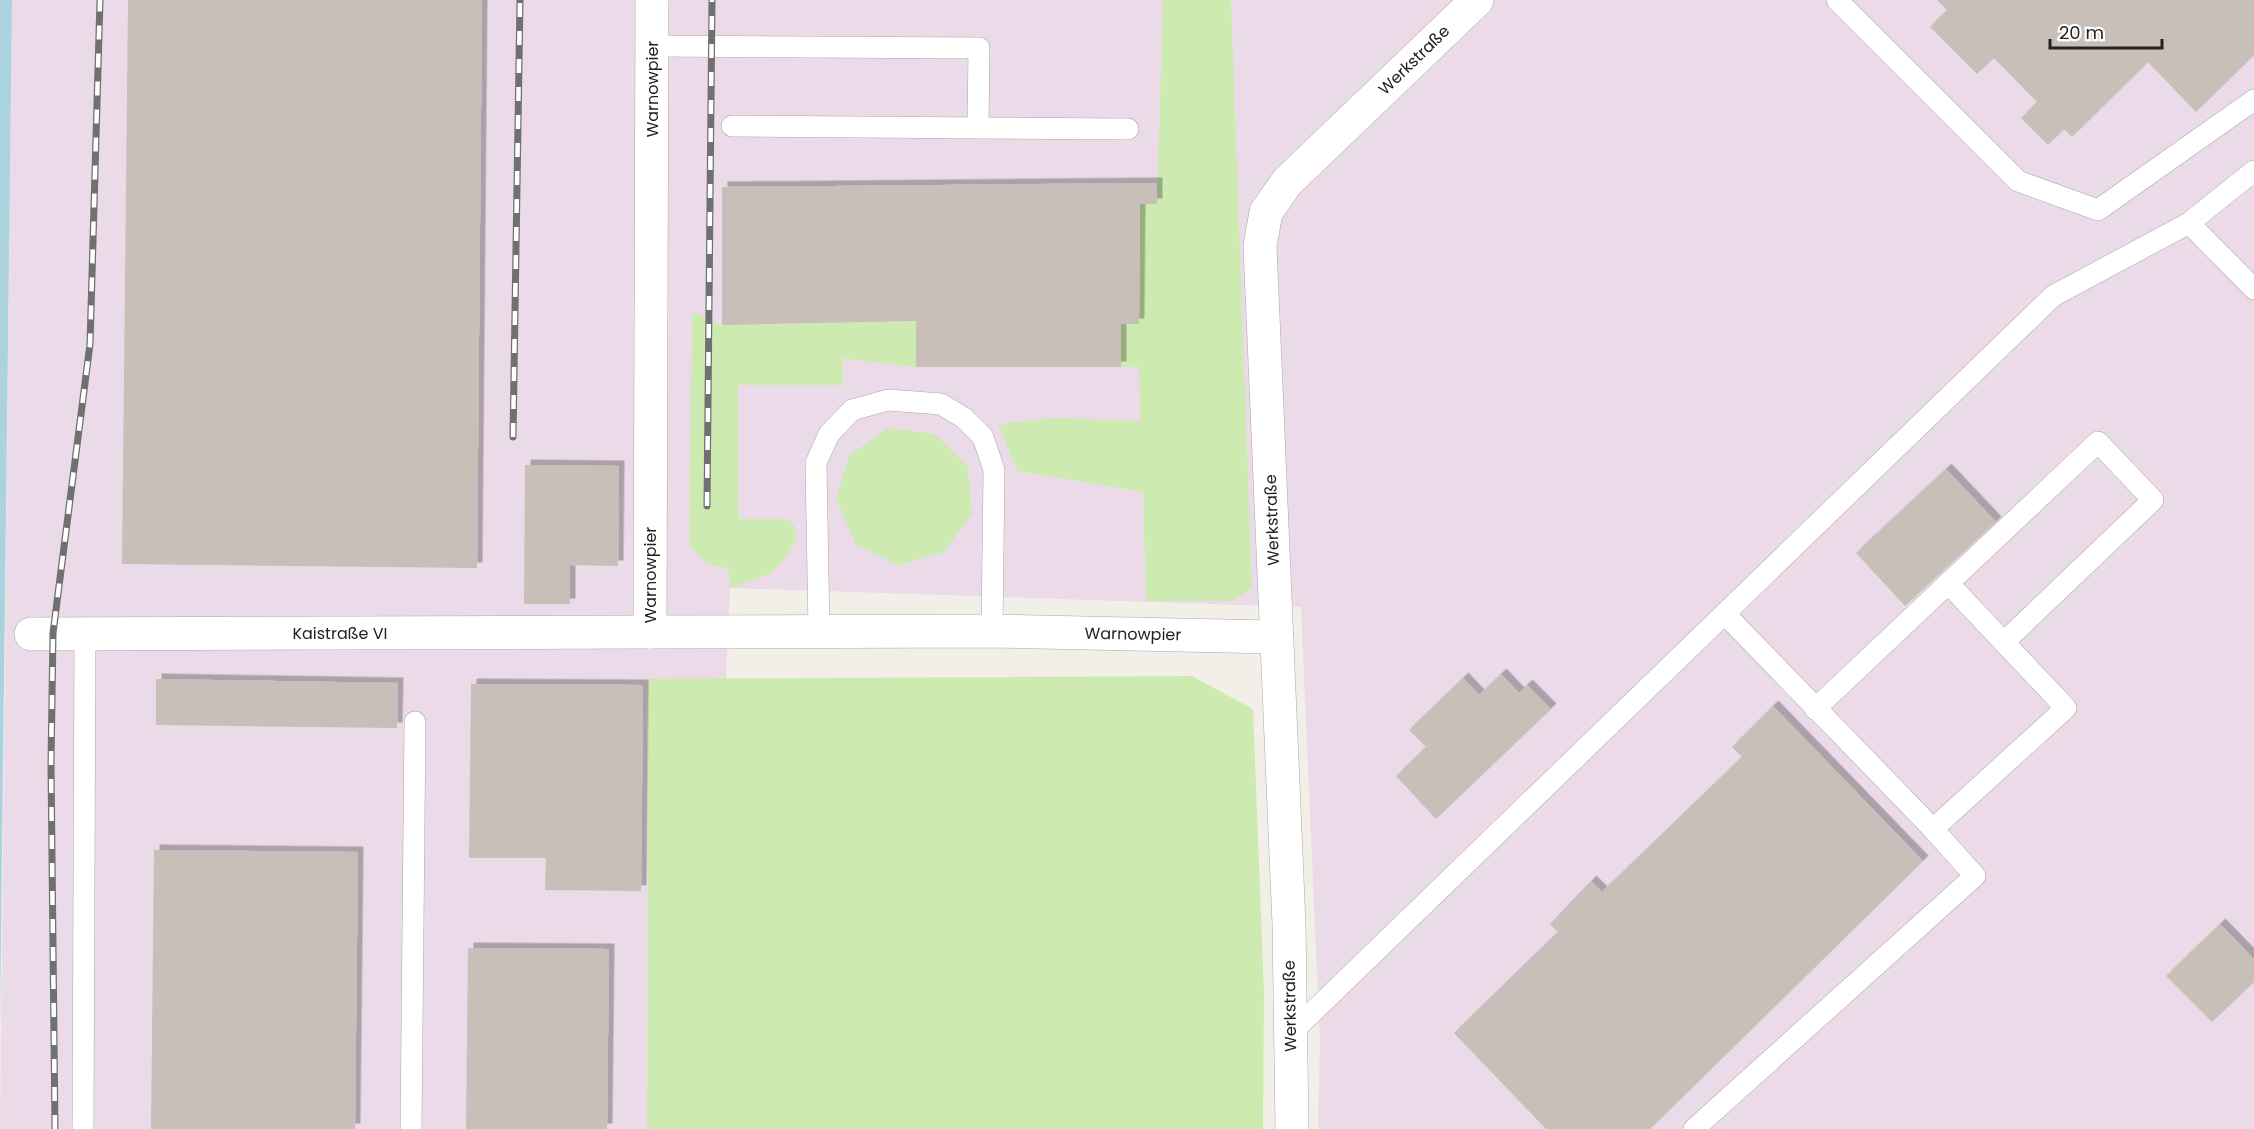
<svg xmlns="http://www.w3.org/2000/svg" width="2254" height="1129" viewBox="0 0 2254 1129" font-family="Poppins,sans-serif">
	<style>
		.industrial { fill: #ebdbe8 }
		.grass { fill: #cdebb0 }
		.water { fill: #aad3df }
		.building { fill: #c7bfb8; filter: url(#shadow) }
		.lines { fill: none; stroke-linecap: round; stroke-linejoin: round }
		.lane-casing { stroke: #a9a9a9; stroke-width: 22 }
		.street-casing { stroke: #a9a9a9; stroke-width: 34 }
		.lane { stroke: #fff; stroke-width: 21 }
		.street { stroke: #fff; stroke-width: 33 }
		.rail-casing { stroke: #707070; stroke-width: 7 }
		.rail { stroke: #fff; stroke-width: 4.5; stroke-dasharray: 14; stroke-linecap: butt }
		.labels { text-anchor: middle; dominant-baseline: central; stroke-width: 5; stroke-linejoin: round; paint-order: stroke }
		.street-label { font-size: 16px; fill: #222; stroke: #fff }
	</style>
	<defs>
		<filter id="shadow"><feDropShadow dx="5.5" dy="-5.5" stdDeviation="0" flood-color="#0004"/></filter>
	</defs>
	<rect width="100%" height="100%" fill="#f2efe9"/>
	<!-- industrial -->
	<polygon class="industrial" points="12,0 2254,0 2254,1129 1318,1129 1320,1043 1301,607 730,588 726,679 648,679 647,1129 0,1129"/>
	<!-- grass -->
	<g class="grass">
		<polygon points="1163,0 1231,0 1252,588 1233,601 1146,601 1143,492 1017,471 998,424 1056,418 1140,421 1139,367 1121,367 1121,324 1139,323 1140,204 1157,204"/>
		<polygon points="692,312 722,325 916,321 916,367 842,358 843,385 738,385 739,519 788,519 795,527 796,540 786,557 770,574 730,588 728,569 707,564 689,545"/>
		<polygon points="888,428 935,434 968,467 972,514 944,552 898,565 856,544 836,500 849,455"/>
		<polygon points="1192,676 1253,709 1264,992 1263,1129 647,1129 648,679"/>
	</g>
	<!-- water -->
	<polygon class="water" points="0,0 12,0 0,1024"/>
	<!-- building -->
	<g class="building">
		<polygon points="128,0 482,0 477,568 122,564"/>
		<polygon points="1937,0 2254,0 2254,55 2196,112 2148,62 2072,137 2064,129 2048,145 2021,118 2037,102 1994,58 1977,74 1930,27 1947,10"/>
		<polygon points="1157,183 1157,204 1140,204 1139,324 1121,324 1121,367 916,367 916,321 722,325 722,187"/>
		<polygon points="525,465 619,466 618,566 570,565 570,604 524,604"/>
		<polygon points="1946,469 1996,522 1905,606 1856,553"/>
		<polygon points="1501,674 1519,693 1527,685 1551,709 1436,819 1396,776 1426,747 1409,730 1463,678 1479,695"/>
		<polygon points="156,679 398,683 397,728 156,725"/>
		<polygon points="471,684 643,685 641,891 545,890 546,858 469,858"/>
		<polygon points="1773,706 1923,861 1650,1129 1546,1129 1454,1033 1558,932 1550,924 1591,881 1602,892 1742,757 1732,747"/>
		<polygon points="154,850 358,852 355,1129 151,1129"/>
		<polygon points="2220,924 2254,959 2254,982 2212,1022 2166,976"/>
		<polygon points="468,948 609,949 607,1129 466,1129"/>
	</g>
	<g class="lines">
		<defs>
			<g id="lane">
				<polyline points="1837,0 2018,181 2098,210 2254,100"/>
				<polyline points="652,46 979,48 978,128"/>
				<polyline points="732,126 1128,129"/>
				<polyline points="2189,223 2254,289"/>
				<polyline points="819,631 816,463 829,434 852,410 888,400 941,404 964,418 983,437 994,470 992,631"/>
				<polyline points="1815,709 2098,442 2153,500 2004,642"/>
				<polyline points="1933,829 2066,708 1948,583"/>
				<polyline points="1291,1033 2053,296 2189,223 2254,171"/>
				<polyline points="83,1129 85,633"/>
				<polyline points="411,1129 415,722"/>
				<polyline points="1694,1129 1975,876 1933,829 1725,614"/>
			</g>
			<g id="street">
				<polyline points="652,0 650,632 992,631 1277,637"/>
				<polyline points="31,634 650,632"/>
				<polyline points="1292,1129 1289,924 1260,246 1266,212 1287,182 1477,0"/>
			</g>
		</defs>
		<!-- lane casing -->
		<use href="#lane" class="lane-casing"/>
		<!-- street casing -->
		<use href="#street" class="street-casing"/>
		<!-- lane -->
		<use href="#lane" class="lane"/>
		<!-- street -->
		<use href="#street" class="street"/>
		<defs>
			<g id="rail">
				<polyline points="513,437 520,0"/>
				<polyline points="707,506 712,0"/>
				<polyline points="55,1129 51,764 53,633 90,344 100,0"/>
			</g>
		</defs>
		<!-- rail casing -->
		<use href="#rail" class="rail-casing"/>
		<!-- rail -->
		<use href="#rail" class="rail"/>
	</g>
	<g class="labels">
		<!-- street labels -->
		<g class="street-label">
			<text transform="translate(1414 60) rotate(-44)">Werkstraße</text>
			<text transform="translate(652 89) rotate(-90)">Warnowpier</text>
			<text transform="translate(1272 520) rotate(-92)">Werkstraße</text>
			<text transform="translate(650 575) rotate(-90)">Warnowpier</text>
			<text x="340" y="633">Kaistraße VI</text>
			<text transform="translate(1133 634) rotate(1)">Warnowpier</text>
			<text transform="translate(1290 1006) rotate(-91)">Werkstraße</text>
		</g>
	</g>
	<!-- scale -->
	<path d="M2050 39v9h112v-9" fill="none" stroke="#222222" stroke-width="3"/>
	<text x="2059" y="39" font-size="18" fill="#222222" stroke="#ffffff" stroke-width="4.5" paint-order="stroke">20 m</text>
</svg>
